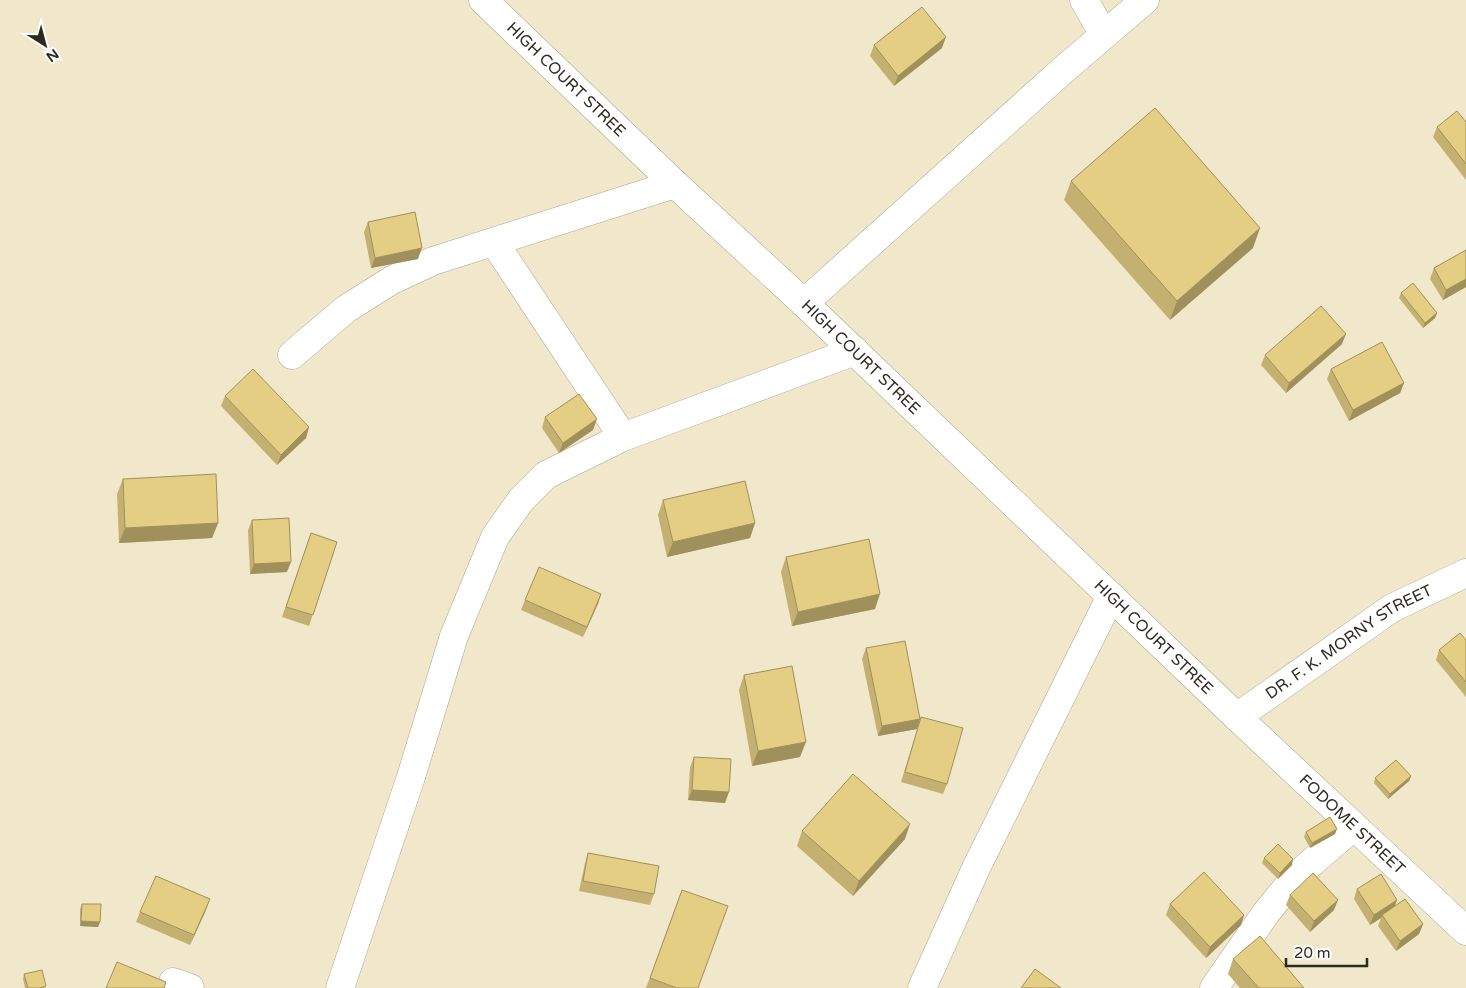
<svg xmlns="http://www.w3.org/2000/svg" width="1466" height="988" viewBox="0 0 1466 988" font-family="'Varela Round',sans-serif">
	<style>
		.lines { fill: none; stroke-linecap: round; stroke-linejoin: round }
		.street-casing { stroke: #ada58b; stroke-width: 29 }
		.secondary-casing { stroke: #ada58b; stroke-width: 29 }
		.street { stroke: #fff; stroke-width: 28 }
		.secondary { stroke: #fff; stroke-width: 28 }
		.wall { fill: #c4b171 }
		.shaded-wall { fill: #a0905c }
		.building { fill: #e4ce83; stroke: #a0905c }
		.labels { text-anchor: middle; dominant-baseline: central; stroke-width: 5; stroke-linejoin: round; paint-order: stroke }
		.street-label { font-size: 16px; fill: #2d2a1f; stroke: #fff }
	</style>
	<rect width="100%" height="100%" fill="#f1e8cc"/>
	<g class="lines">
		<defs>
			<g id="street">
				<polyline points="1084,0 1104,35"/>
				<polyline points="494,242 623,437"/>
				<polyline points="804,303 1062,71 1145,0"/>
				<polyline points="292,355 346,309 392,280 433,261 675,184"/>
				<polyline points="173,982 190,988"/>
				<polyline points="340,988 411,777 454,636 495,537 521,500 546,475 623,437 855,351"/>
				<polyline points="922,988 977,866 1111,596"/>
				<polyline points="1214,988 1266,913 1297,875 1353,827"/>
			</g>
			<g id="secondary">
				<path id="s1" d="M483,0L675,184L804,303L1237,717L1466,931"/>
				<path id="s2" d="M1237,717L1392,608L1466,573"/>
			</g>
		</defs>
		<!-- street casing -->
		<use href="#street" class="street-casing"/>
		<!-- secondary casing -->
		<use href="#secondary" class="secondary-casing"/>
		<!-- street -->
		<use href="#street" class="street"/>
		<!-- secondary -->
		<use href="#secondary" class="secondary"/>
	</g>
	<!-- wall -->
	<g class="wall">
		<polygon points="874,45 942,48 894,86 870,56"/>
		<polygon points="1466,122 1466,180 1433,137 1437,127"/>
		<polygon points="1071,181 1253,248 1170,320 1064,200"/>
		<polygon points="368,222 418,259 371,268 364,232"/>
		<polygon points="1466,250 1466,287 1443,300 1430,279 1434,268"/>
		<polygon points="1401,293 1437,313 1435,318 1423,328 1399,298"/>
		<polygon points="1342,344 1286,393 1261,365 1265,355"/>
		<polygon points="1331,369 1404,383 1400,393 1349,421 1327,379"/>
		<polygon points="225,396 309,427 306,438 277,465 221,406"/>
		<polygon points="545,417 593,430 559,453 542,428"/>
		<polygon points="123,479 218,523 212,538 119,543 117,494"/>
		<polygon points="663,500 755,523 750,538 667,557 658,515"/>
		<polygon points="252,520 287,572 250,574 248,530"/>
		<polygon points="311,533 337,542 309,626 282,617"/>
		<polygon points="786,557 875,609 792,626 781,572"/>
		<polygon points="601,594 583,637 521,610 525,600"/>
		<polygon points="1466,640 1466,697 1436,660 1439,650"/>
		<polygon points="866,648 920,719 917,729 878,736 862,659"/>
		<polygon points="744,675 800,757 752,766 739,690"/>
		<polygon points="921,717 947,784 943,794 901,782"/>
		<polygon points="694,757 725,803 688,800 690,767"/>
		<polygon points="1411,776 1409,781 1388,799 1374,783 1375,778"/>
		<polygon points="802,831 905,839 853,896 797,846"/>
		<polygon points="1306,832 1335,834 1310,848 1304,837"/>
		<polygon points="588,853 654,894 650,905 579,891 585,863"/>
		<polygon points="1264,858 1292,865 1278,879 1262,863"/>
		<polygon points="1357,889 1397,900 1395,906 1423,924 1419,934 1396,951 1378,926 1381,918 1370,925 1354,899"/>
		<polygon points="682,890 698,988 646,988"/>
		<polygon points="1290,895 1334,910 1310,932 1286,905"/>
		<polygon points="82,904 98,927 80,926 80,909"/>
		<polygon points="1170,904 1244,915 1241,925 1206,958 1166,915"/>
		<polygon points="206,910 190,945 136,922 140,912"/>
		<polygon points="1233,959 1304,988 1240,988 1228,974"/>
		<polygon points="24,974 46,988 25,988 23,979"/>
	</g>
	<!-- shaded-wall -->
	<g class="shaded-wall">
		<polygon points="946,37 942,48 894,86 898,76"/>
		<polygon points="1260,228 1253,248 1170,320 1177,301"/>
		<polygon points="422,248 418,259 371,268 375,258"/>
		<polygon points="1466,279 1466,287 1443,300 1446,290"/>
		<polygon points="1437,313 1435,318 1423,328 1425,323"/>
		<polygon points="1346,334 1342,344 1286,393 1289,383"/>
		<polygon points="1404,383 1400,393 1349,421 1353,410"/>
		<polygon points="597,419 593,430 559,453 563,443"/>
		<polygon points="309,427 306,438 277,465 281,455"/>
		<polygon points="218,523 212,538 119,543 125,528"/>
		<polygon points="755,523 750,538 667,557 673,542"/>
		<polygon points="291,562 287,572 250,574 254,564"/>
		<polygon points="601,594 598,604 583,637 587,627"/>
		<polygon points="880,594 875,609 792,626 798,612"/>
		<polygon points="920,719 917,729 878,736 882,726"/>
		<polygon points="806,742 800,757 752,766 758,751"/>
		<polygon points="1411,776 1409,781 1388,799 1390,794"/>
		<polygon points="692,790 729,792 725,803 688,800"/>
		<polygon points="910,824 905,839 853,896 859,881"/>
		<polygon points="1337,829 1335,834 1310,848 1312,843"/>
		<polygon points="1293,859 1292,865 1278,879 1280,873"/>
		<polygon points="210,899 206,910 190,945 194,935"/>
		<polygon points="1338,900 1334,910 1310,932 1314,921"/>
		<polygon points="1397,900 1393,911 1382,915 1381,918 1370,925 1374,915"/>
		<polygon points="1244,915 1241,925 1206,958 1210,947"/>
		<polygon points="81,921 100,922 98,927 80,926"/>
		<polygon points="1423,924 1419,934 1396,951 1400,941"/>
	</g>
	<!-- building -->
	<g class="building">
		<polygon points="922,7 946,37 898,76 874,45"/>
		<polygon points="1155,108 1260,228 1177,301 1071,181"/>
		<polygon points="1457,111 1466,122 1466,164 1437,127"/>
		<polygon points="415,212 422,248 375,258 368,222"/>
		<polygon points="1466,250 1466,279 1446,290 1434,268"/>
		<polygon points="1413,283 1437,313 1425,323 1401,293"/>
		<polygon points="1321,306 1346,334 1289,383 1265,355"/>
		<polygon points="1382,342 1404,383 1353,410 1331,369"/>
		<polygon points="253,369 309,427 281,455 225,396"/>
		<polygon points="579,394 597,419 563,443 545,417"/>
		<polygon points="216,474 218,523 125,528 123,479"/>
		<polygon points="745,481 755,523 673,542 663,500"/>
		<polygon points="289,518 291,562 254,564 252,520"/>
		<polygon points="311,533 337,542 313,615 286,607"/>
		<polygon points="869,539 880,594 798,612 786,557"/>
		<polygon points="539,567 601,594 587,627 525,600"/>
		<polygon points="1460,633 1466,640 1466,682 1439,650"/>
		<polygon points="905,641 920,719 882,726 866,648"/>
		<polygon points="792,666 806,742 758,751 744,675"/>
		<polygon points="921,717 963,728 947,784 905,772"/>
		<polygon points="694,757 731,759 729,792 692,790"/>
		<polygon points="1396,760 1411,776 1390,794 1375,778"/>
		<polygon points="853,774 910,824 859,881 802,831"/>
		<polygon points="1330,817 1337,829 1312,843 1306,832"/>
		<polygon points="1278,844 1293,859 1280,873 1264,858"/>
		<polygon points="588,853 659,866 654,894 583,881"/>
		<polygon points="1204,872 1244,915 1210,947 1170,904"/>
		<polygon points="1313,873 1338,900 1314,921 1290,895"/>
		<polygon points="1381,874 1397,900 1374,915 1357,889"/>
		<polygon points="156,876 210,899 194,935 140,912"/>
		<polygon points="682,890 728,906 698,988 677,988 650,978"/>
		<polygon points="1405,899 1423,924 1400,941 1382,915"/>
		<polygon points="82,904 101,904 100,922 81,921"/>
		<polygon points="1260,936 1304,988 1259,988 1233,959"/>
		<polygon points="117,962 166,982 164,988 106,988"/>
		<polygon points="1035,969 1061,988 1021,988"/>
		<polygon points="42,970 46,986 40,988 28,988 24,974"/>
	</g>
	<g class="labels">
		<!-- street labels -->
		<g class="street-label">
			<text stroke="none"><textPath href="#s1" startOffset="115">HIGH COURT STREE</textPath></text>
			<text stroke="none"><textPath href="#s1" startOffset="520">HIGH COURT STREE</textPath></text>
			<text stroke="none"><textPath href="#s1" startOffset="925">HIGH COURT STREE</textPath></text>
			<text stroke="none"><textPath href="#s2" startOffset="135">DR. F. K. MORNY STREET</textPath></text>
			<text stroke="none"><textPath href="#s1" startOffset="1198">FODOME STREET</textPath></text>
		</g>
	</g>
	<!-- north arrow -->
	<g transform="translate(45 45) rotate(144)" stroke="#ffffff" stroke-width="4" paint-order="stroke">
	<path d="M0-4L9 19L0 12L-9 19Z" fill="#2d2a1f"/>
	<text y="-8" font-size="14" font-weight="bold" text-anchor="middle" fill="#2d2a1f">N</text>
	</g>
	<!-- scale -->
	<path d="M1286 958v8h81v-8" fill="none" stroke="#2d2a1f" stroke-width="2.5"/>
	<text x="1294" y="958" font-size="15" fill="#2d2a1f" stroke="#ffffff" stroke-width="4" paint-order="stroke">20 m</text>
</svg>
